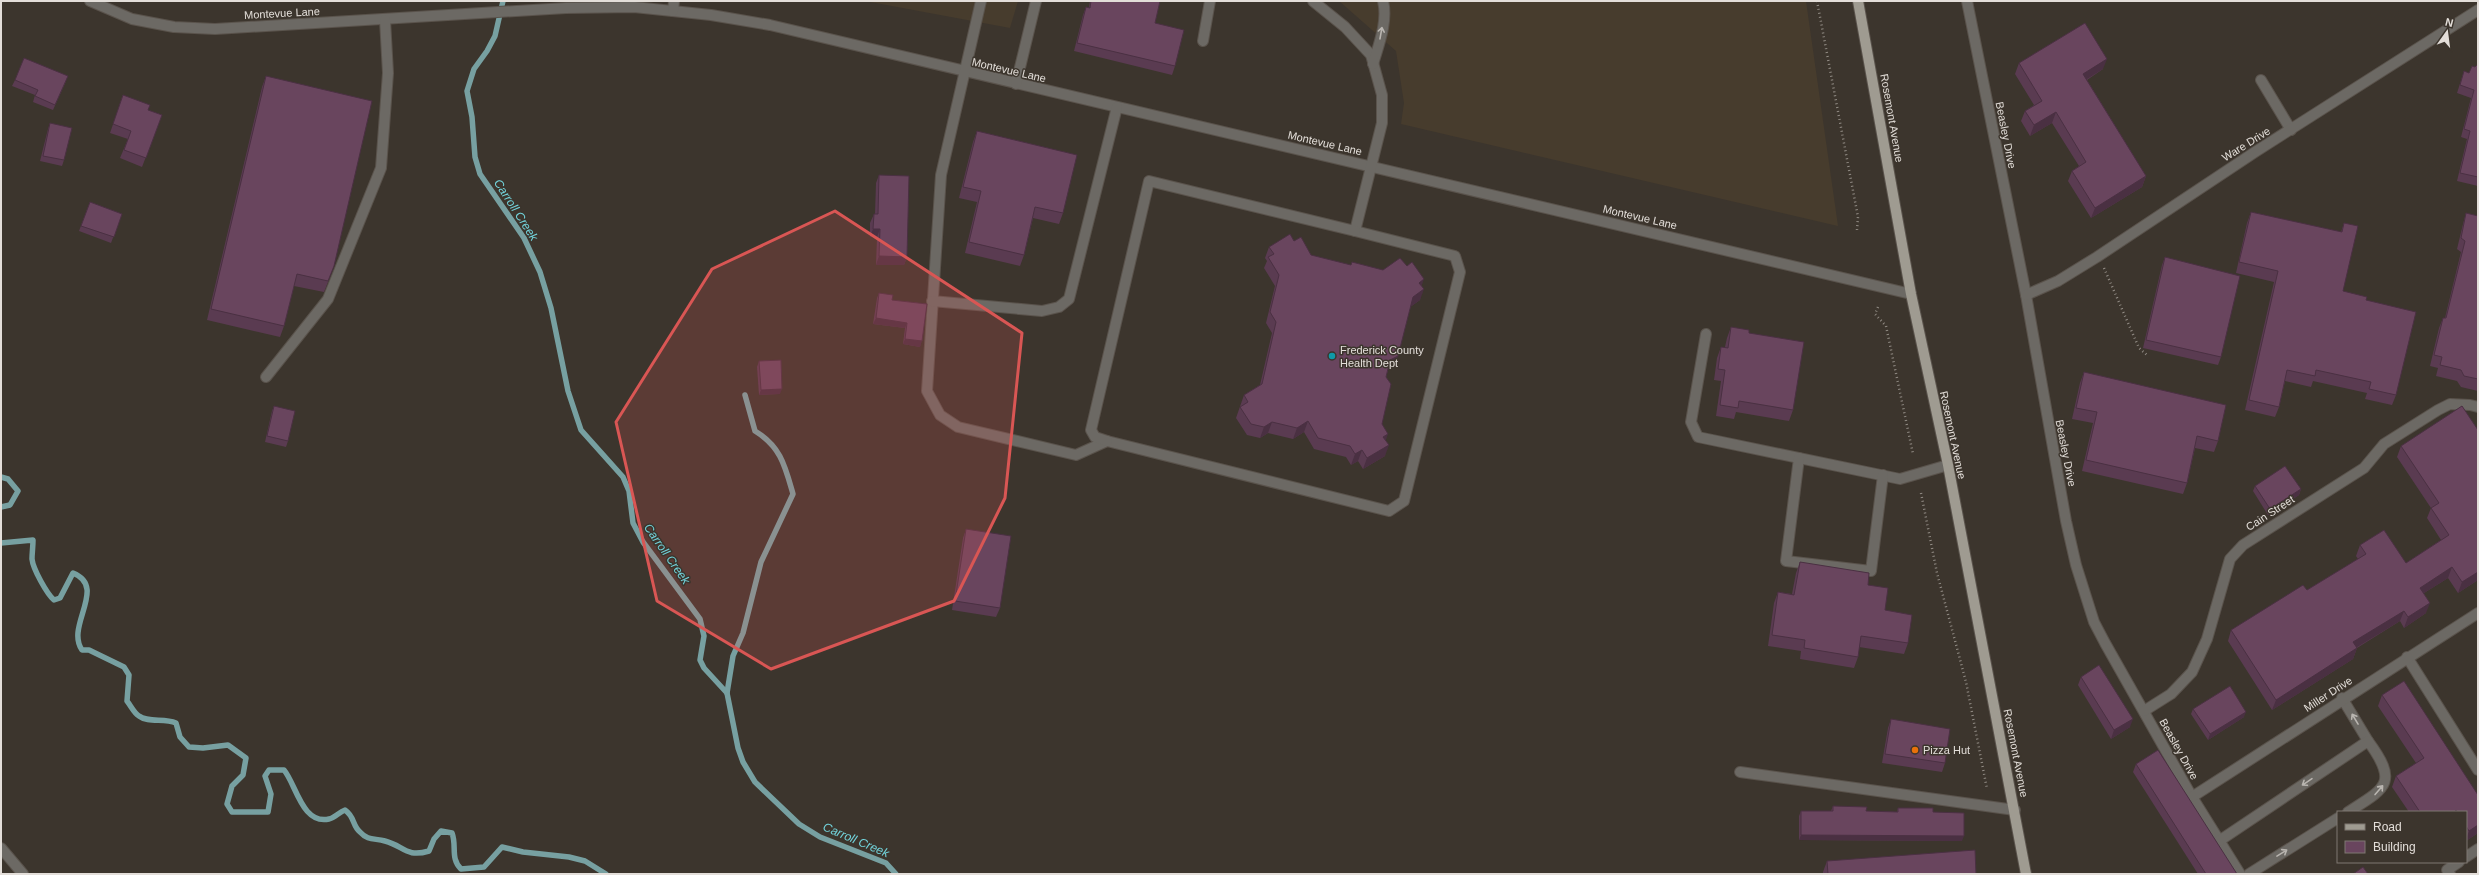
<svg xmlns="http://www.w3.org/2000/svg" width="2479" height="875" viewBox="0 0 2479 875" font-family="Arial,sans-serif">
	<style>
		.built { fill: #473c2d }
		.lines { fill: none; stroke-linecap: round; stroke-linejoin: round }
		.stream { stroke: #77a0a1; stroke-width: 5.5 }
		.minor-casing { stroke: #5a534c; stroke-width: 12 }
		.major-casing { stroke: #5a534c; stroke-width: 12 }
		.path { stroke: #918b84; stroke-width: 2.5; stroke-dasharray: 1 3; stroke-linecap: butt }
		.minor { stroke: #6c6964; stroke-width: 10 }
		.major { stroke: #9f9b91; stroke-width: 10 }
		.wall { fill: #5a3b51 }
		.shaded-wall { fill: #4a3042 }
		.building { fill: #69455e; stroke: #4a3042 }
		.oneway { stroke: #b9b5b0 }
		.marked { fill: #d95654; fill-opacity: 0.2; stroke: #d95654; stroke-width: 3; stroke-linejoin: round }
		.culture-dot { fill: #0f9aa8; stroke: #3c352d; stroke-width: 1.5 }
		.food-dot { fill: #e8710a; stroke: #3c352d; stroke-width: 1.5 }
		.labels { text-anchor: middle; dominant-baseline: central; stroke-width: 3; stroke-linejoin: round; paint-order: stroke }
		.street-label { font-size: 11px; fill: #e3ded9; stroke: #3c352d }
		.poi-label { font-size: 11px; fill: #e3ded9; stroke: #3c352d; text-anchor: start }
		.water-label { font-size: 12px; font-style: italic; fill: #72d3db; stroke: #3c352d }
	</style>
	<rect width="100%" height="100%" fill="#3c352d"/>
	<!-- built -->
	<g class="built">
		<polygon points="865,1 1018,1 1010,28"/>
		<polygon points="1339,1 1806,1 1838,226 1401,124 1404,103 1396,51"/>
	</g>
	<g class="lines">
		<!-- stream -->
		<g class="stream">
			<polyline points="503,1 495,36 487,51 474,69 467,91 472,117 475,157 480,174 524,238 540,272 551,308 568,391 581,430 623,477 629,491 633,523 643,542 700,619 704,636 700,660 704,668 727,693 738,748 743,762 755,782 799,824 820,837 886,863 896,874"/>
			<polyline points="1,477 8,479 18,491 10,505 1,507"/>
			<path d="M1,543L33,540C33,547 32,553 32,559C33,569 47,594 54,600L60,598L73,573C108,587 65,626 82,650H89L124,667L129,675L127,701C131,706 134,713 139,716C148,723 164,718 176,723L180,737L189,747L203,748L228,745L246,758L243,775L232,786L227,804L232,812H268L271,794L265,776L269,770H284C296,784 302,825 329,819C335,818 339,812 345,810C355,817 352,825 360,832C368,841 375,838 385,841C404,846 406,858 429,851L434,839L441,831L452,833C457,846 450,858 461,869L484,867L502,847L523,852L569,857L585,861L606,874"/>
			<path d="M727,693L733,656L743,633L761,562L793,494C785,466 781,447 755,431L745,395"/>
		</g>
		<defs>
			<g id="minor">
				<polyline points="90,1 132,19 174,27 215,29 566,8 634,7 711,15 770,25 1911,294"/>
				<polyline points="981,1 941,175 927,391 940,415 958,427 1076,455 1107,441 1389,511 1404,501 1460,272 1455,256 1355,231 1382,123 1382,95 1371,55 1345,27 1313,1"/>
				<polyline points="1967,1 2026,295 2066,521 2076,565 2094,622 2105,643 2192,797 2240,874"/>
				<polyline points="673,11 674,1"/>
				<polyline points="1203,41 1210,1"/>
				<path d="M1373,64C1379,44 1388,21 1383,1"/>
				<polyline points="2261,80 2291,130"/>
				<polyline points="1016,84 1036,1"/>
				<polyline points="2026,295 2058,281 2097,257 2255,152 2478,10"/>
				<polyline points="932,301 1042,311 1059,307 1069,299 1117,107"/>
				<polyline points="1706,334 1691,422 1698,437 1900,479 1948,465"/>
				<polyline points="266,377 328,299 381,168 388,73 385,20"/>
				<polyline points="1107,441 1095,437 1091,430 1149,181 1355,231"/>
				<polyline points="1799,458 1786,561 1871,571 1883,475"/>
				<polyline points="2407,657 2478,770"/>
				<polyline points="2342,698 2368,741"/>
				<polyline points="2144,711 2171,694 2192,672 2207,639 2230,559 2243,545 2364,468 2384,444 2438,410 2450,404 2470,405 2478,407"/>
				<polyline points="1740,772 2015,810"/>
				<polyline points="2192,797 2478,613"/>
				<path d="M2219,841L2368,741C2399,783 2386,788 2348,812"/>
				<polyline points="1,848 23,874"/>
				<polyline points="2466,857 2478,849"/>
				<polyline points="2249,874 2338,818"/>
				<polyline points="2450,874 2447,870 2459,862"/>
			</g>
			<polyline id="major" points="1858,1 1911,294 1948,465 2026,874"/>
		</defs>
		<!-- minor casing -->
		<use href="#minor" class="minor-casing"/>
		<!-- major casing -->
		<use href="#major" class="major-casing"/>
		<!-- path -->
		<g class="path">
			<polyline points="1817,1 1858,217 1857,230"/>
			<polyline points="2104,268 2139,348 2148,356"/>
			<polyline points="1878,307 1875,314 1886,326 1913,454"/>
			<polyline points="1921,493 1937,573 1966,682 1987,789"/>
		</g>
		<!-- minor -->
		<use href="#minor" class="minor"/>
		<!-- major -->
		<use href="#major" class="major"/>
	</g>
	<!-- wall -->
	<g class="wall">
		<polygon points="1090,1 1160,1 1155,23 1175,66 1172,75 1074,51 1083,15 1086,7 1089,7"/>
		<polygon points="2019,63 2103,69 2087,80 2146,176 2142,187 2091,218 2068,181 2072,171 2079,166 2052,123 2030,136 2021,121 2025,111 2034,105 2015,74"/>
		<polygon points="2478,64 2478,186 2457,181 2467,139 2461,137 2471,98 2457,93 2464,71 2469,73"/>
		<polygon points="266,76 330,277 324,292 294,286 284,326 280,337 207,320 262,87"/>
		<polygon points="15,80 66,81 53,110 33,102 35,95 12,86"/>
		<polygon points="123,95 148,110 162,115 142,167 120,158 128,139 110,133"/>
		<polygon points="50,123 64,160 62,166 40,161 48,129"/>
		<polygon points="977,131 1063,213 1059,224 1033,218 1024,255 1020,266 965,253 977,202 959,198 973,142"/>
		<polygon points="879,175 907,257 904,265 876,265 877,237 870,237 870,223 874,214 875,214 876,183"/>
		<polygon points="90,202 122,214 111,243 79,231"/>
		<polygon points="2251,212 2341,232 2344,223 2343,291 2366,300 2396,395 2392,405 2365,399 2367,393 2313,381 2311,387 2285,381 2279,407 2275,417 2245,410 2274,282 2236,273 2247,223"/>
		<polygon points="2466,213 2478,216 2478,391 2461,387 2457,381 2436,376 2438,368 2430,366 2439,328 2443,318 2445,318 2461,252 2457,249 2463,224"/>
		<polygon points="1294,241 1311,255 1422,286 1420,300 1410,307 1394,367 1388,370 1386,377 1382,424 1386,440 1385,456 1363,469 1358,461 1351,465 1346,457 1314,449 1304,432 1293,439 1268,433 1260,438 1247,435 1236,418 1244,395 1260,385 1272,333 1266,323 1275,286 1264,268 1267,261 1265,258 1269,247"/>
		<polygon points="2165,257 2221,357 2218,365 2143,348 2162,265"/>
		<polygon points="879,293 892,300 927,304 920,347 903,344 905,328 873,324 877,298"/>
		<polygon points="1731,327 1749,333 1793,410 1789,421 1736,412 1734,419 1716,416 1721,381 1714,380 1717,358 1721,347 1725,347 1727,338"/>
		<polygon points="759,361 780,394 759,395 757,367"/>
		<polygon points="2084,372 2218,441 2214,452 2195,448 2187,483 2183,494 2082,471 2093,423 2072,419 2080,383"/>
		<polygon points="274,406 288,441 286,447 265,442 272,411"/>
		<polygon points="2478,430 2478,580 2458,593 2448,578 2424,593 2426,613 2404,628 2400,621 2357,648 2353,659 2272,710 2228,641 2231,630 2307,590 2358,559 2356,556 2360,545 2406,563 2441,540 2427,518 2431,508 2397,457 2401,446"/>
		<polygon points="2255,486 2301,489 2299,495 2268,515 2253,491"/>
		<polygon points="966,529 1000,608 996,617 952,610 963,538"/>
		<polygon points="1800,562 1868,585 1908,643 1904,654 1859,647 1858,657 1854,668 1800,659 1801,651 1768,646 1774,603 1778,592 1792,594 1796,573"/>
		<polygon points="2081,677 2130,727 2111,739 2078,685"/>
		<polygon points="2382,695 2478,795 2478,833 2466,841 2466,812 2409,812 2392,787 2396,776 2416,763 2378,706"/>
		<polygon points="2193,709 2244,717 2208,740 2191,714"/>
		<polygon points="1891,719 1945,763 1942,772 1882,763 1888,728"/>
		<polygon points="2136,764 2237,874 2198,874 2133,772"/>
		<polygon points="1833,806 1866,811 1897,812 1898,808 1933,812 1962,841 1799,840 1799,816 1801,811 1831,811"/>
		<polygon points="1827,861 1976,874 1823,874 1823,872"/>
	</g>
	<!-- shaded-wall -->
	<g class="shaded-wall">
		<polygon points="2107,59 2103,69 2079,84 2083,74"/>
		<polygon points="2056,112 2052,123 2030,136 2034,125"/>
		<polygon points="2146,176 2142,187 2091,218 2095,208"/>
		<polygon points="873,229 880,229 877,237 870,237"/>
		<polygon points="879,256 907,257 904,265 876,265"/>
		<polygon points="1424,279 1420,290 1419,283"/>
		<polygon points="1424,289 1420,300 1409,308 1413,297"/>
		<polygon points="876,318 907,323 905,328 873,324"/>
		<polygon points="905,339 922,341 920,347 903,344"/>
		<polygon points="1398,356 1394,367 1386,371 1390,360"/>
		<polygon points="782,389 780,394 759,395 761,390"/>
		<polygon points="1308,421 1304,432 1293,439 1297,428"/>
		<polygon points="1272,422 1268,433 1260,438 1264,427"/>
		<polygon points="1388,434 1384,445 1383,437"/>
		<polygon points="1389,445 1385,456 1363,469 1367,458"/>
		<polygon points="1362,450 1358,461 1351,465 1355,454"/>
		<polygon points="2301,489 2299,495 2268,515 2270,509"/>
		<polygon points="2452,567 2448,578 2416,598 2420,588"/>
		<polygon points="2478,572 2478,580 2458,593 2462,582"/>
		<polygon points="2430,603 2426,613 2404,628 2408,617"/>
		<polygon points="2404,611 2400,621 2349,652 2353,642"/>
		<polygon points="2357,648 2353,659 2272,710 2276,700"/>
		<polygon points="2246,712 2244,717 2208,740 2210,734"/>
		<polygon points="2133,719 2130,727 2111,739 2114,730"/>
		<polygon points="2478,825 2478,833 2466,841 2466,839 2469,831"/>
		<polygon points="1801,835 1964,836 1962,841 1799,840"/>
	</g>
	<!-- building -->
	<g class="building">
		<polygon points="1091,1 1160,1 1155,23 1184,30 1175,66 1077,43 1086,7 1090,8"/>
		<polygon points="2085,23 2107,59 2083,74 2146,176 2095,208 2072,171 2086,162 2056,112 2034,125 2025,111 2042,101 2019,63"/>
		<polygon points="24,58 68,76 55,105 35,96 38,90 15,80"/>
		<polygon points="2478,64 2478,177 2460,173 2470,131 2464,129 2474,90 2460,85 2464,71 2469,73 2472,66 2475,67"/>
		<polygon points="266,76 372,101 334,266 328,281 297,274 284,326 211,309"/>
		<polygon points="123,95 150,105 148,110 162,115 146,158 124,150 131,131 113,124"/>
		<polygon points="50,123 72,128 64,160 43,156"/>
		<polygon points="977,131 1077,155 1063,213 1035,207 1024,255 969,242 981,191 963,187"/>
		<polygon points="879,175 909,176 907,257 879,256 880,229 873,229 874,214 878,214"/>
		<polygon points="90,202 122,214 114,237 81,226"/>
		<polygon points="2251,212 2342,232 2344,223 2358,226 2343,291 2367,297 2366,300 2416,312 2396,395 2369,389 2371,382 2316,370 2315,376 2287,370 2279,407 2249,400 2278,271 2239,262"/>
		<polygon points="2466,213 2478,216 2478,379 2464,376 2461,370 2440,365 2442,357 2434,355 2443,318 2446,318 2465,241 2461,238"/>
		<polygon points="1290,234 1294,241 1301,237 1311,255 1351,265 1352,262 1383,270 1400,258 1407,266 1412,262 1424,279 1419,283 1424,289 1413,297 1398,356 1390,360 1386,377 1391,384 1382,424 1388,434 1383,437 1389,445 1367,458 1362,450 1355,454 1350,446 1318,438 1308,421 1297,428 1272,422 1264,427 1251,424 1240,407 1248,402 1244,395 1262,384 1276,322 1270,312 1279,275 1268,257 1274,254 1269,247"/>
		<polygon points="2165,257 2240,276 2221,357 2146,340"/>
		<polygon points="879,293 893,295 892,300 927,304 922,341 905,339 907,323 876,318"/>
		<polygon points="1731,327 1749,330 1749,333 1804,342 1793,410 1739,401 1738,408 1720,405 1725,370 1718,369 1721,347 1728,348"/>
		<polygon points="781,360 782,389 761,390 759,361"/>
		<polygon points="2084,372 2226,405 2218,441 2197,436 2187,483 2086,460 2097,412 2076,408"/>
		<polygon points="274,406 295,411 288,441 267,436"/>
		<polygon points="2462,406 2478,430 2478,572 2462,582 2452,567 2420,588 2430,603 2408,617 2404,611 2353,642 2357,648 2276,700 2231,630 2303,585 2307,590 2366,554 2360,545 2384,530 2406,563 2449,535 2431,508 2439,503 2401,446"/>
		<polygon points="2285,466 2301,489 2270,509 2255,486"/>
		<polygon points="966,529 1011,536 1000,608 955,601"/>
		<polygon points="1800,562 1869,573 1868,585 1888,588 1885,610 1912,615 1908,643 1861,636 1858,657 1804,648 1805,640 1772,635 1778,592 1794,595"/>
		<polygon points="2099,665 2133,719 2114,730 2081,677"/>
		<polygon points="2404,681 2478,795 2478,825 2469,831 2466,826 2466,812 2457,812 2456,810 2454,812 2420,812 2396,776 2424,758 2382,695"/>
		<polygon points="2230,686 2246,712 2210,734 2193,709"/>
		<polygon points="1891,719 1950,729 1945,763 1885,754"/>
		<polygon points="2158,750 2237,874 2206,874 2136,764"/>
		<polygon points="1833,806 1867,807 1866,811 1898,812 1898,808 1933,808 1933,812 1964,813 1964,836 1801,835 1801,811 1833,811"/>
		<polygon points="1975,850 1976,874 1828,874 1827,861"/>
		<polygon points="2363,867 2368,874 2353,874"/>
	</g>
	<!-- one-way arrows -->
	<defs><path id="oneway-shaft" d="M-6 0H5M1.5-3L5.5 0L1.5 3" fill="none" stroke-width="1.6" stroke-linecap="round" stroke-linejoin="round"/></defs>
	<g class="oneway">
		<use href="#oneway-shaft" transform="translate(1381 33) rotate(-80)"/>
		<use href="#oneway-shaft" transform="translate(2355 719) rotate(-121)"/>
		<use href="#oneway-shaft" transform="translate(2307 782) rotate(146)"/>
		<use href="#oneway-shaft" transform="translate(2379 790) rotate(-49)"/>
		<use href="#oneway-shaft" transform="translate(2282 853) rotate(-32)"/>
	</g>
	<!-- marked area -->
	<path class="marked" d="M835,211L1022,333L1005,498L954,601L771,669L657,601L616,422L712,269Z"/>
	<!-- markers -->
	<circle class="culture-dot" cx="1332" cy="356" r="4"/>
	<circle class="food-dot" cx="1915" cy="750" r="4"/>
	<g class="labels">
		<!-- street labels -->
		<g class="street-label">
			<text transform="translate(282 13) rotate(-3)">Montevue Lane</text>
			<text transform="translate(1009 70) rotate(13)">Montevue Lane</text>
			<text transform="translate(1892 118) rotate(80)">Rosemont Avenue</text>
			<text transform="translate(2006 135) rotate(79)">Beasley Drive</text>
			<text transform="translate(1325 143) rotate(13)">Montevue Lane</text>
			<text transform="translate(2246 144) rotate(-32)">Ware Drive</text>
			<text transform="translate(1640 217) rotate(13)">Montevue Lane</text>
			<text transform="translate(1953 435) rotate(78)">Rosemont Avenue</text>
			<text transform="translate(2066 453) rotate(79)">Beasley Drive</text>
			<text transform="translate(2270 513) rotate(-33)">Cain Street</text>
			<text transform="translate(2328 694) rotate(-33)">Miller Drive</text>
			<text transform="translate(2179 749) rotate(61)">Beasley Drive</text>
			<text transform="translate(2016 753) rotate(79)">Rosemont Avenue</text>
		</g>
		<!-- poi labels -->
		<g class="poi-label">
			<text x="1340" y="350">Frederick County<tspan x="1340" dy="13">Health Dept</tspan></text>
			<text x="1923" y="750">Pizza Hut</text>
		</g>
		<!-- water labels -->
		<g class="water-label">
			<text transform="translate(516 210) rotate(57)">Carroll Creek</text>
			<text transform="translate(667 554) rotate(55)">Carroll Creek</text>
			<text transform="translate(856 840) rotate(23)">Carroll Creek</text>
		</g>
	</g>
	<!-- border -->
	<rect width="2479" height="875" fill="none" stroke="#e3ded9" stroke-width="4"/>
	<!-- legend -->
	<rect x="2337" y="811" width="130" height="52" fill="#3c352d" stroke="#7f7972"/>
	<rect x="2345" y="824" width="20" height="6" fill="#9f9b91" stroke="#7f7972"/>
	<text x="2373" y="831" font-size="12" fill="#e3ded9">Road</text>
	<rect x="2345" y="841" width="20" height="12" fill="#69455e" stroke="#7f7972"/>
	<text x="2373" y="851" font-size="12" fill="#e3ded9">Building</text>
	<!-- north arrow -->
	<g transform="translate(2447 32) rotate(14)" stroke="#3c352d" stroke-width="3" paint-order="stroke">
	<path d="M0-3L7 15L0 10L-7 15Z" fill="#e3ded9"/>
	<text y="-6" font-size="11" font-weight="bold" text-anchor="middle" fill="#e3ded9">N</text>
	</g>
</svg>
